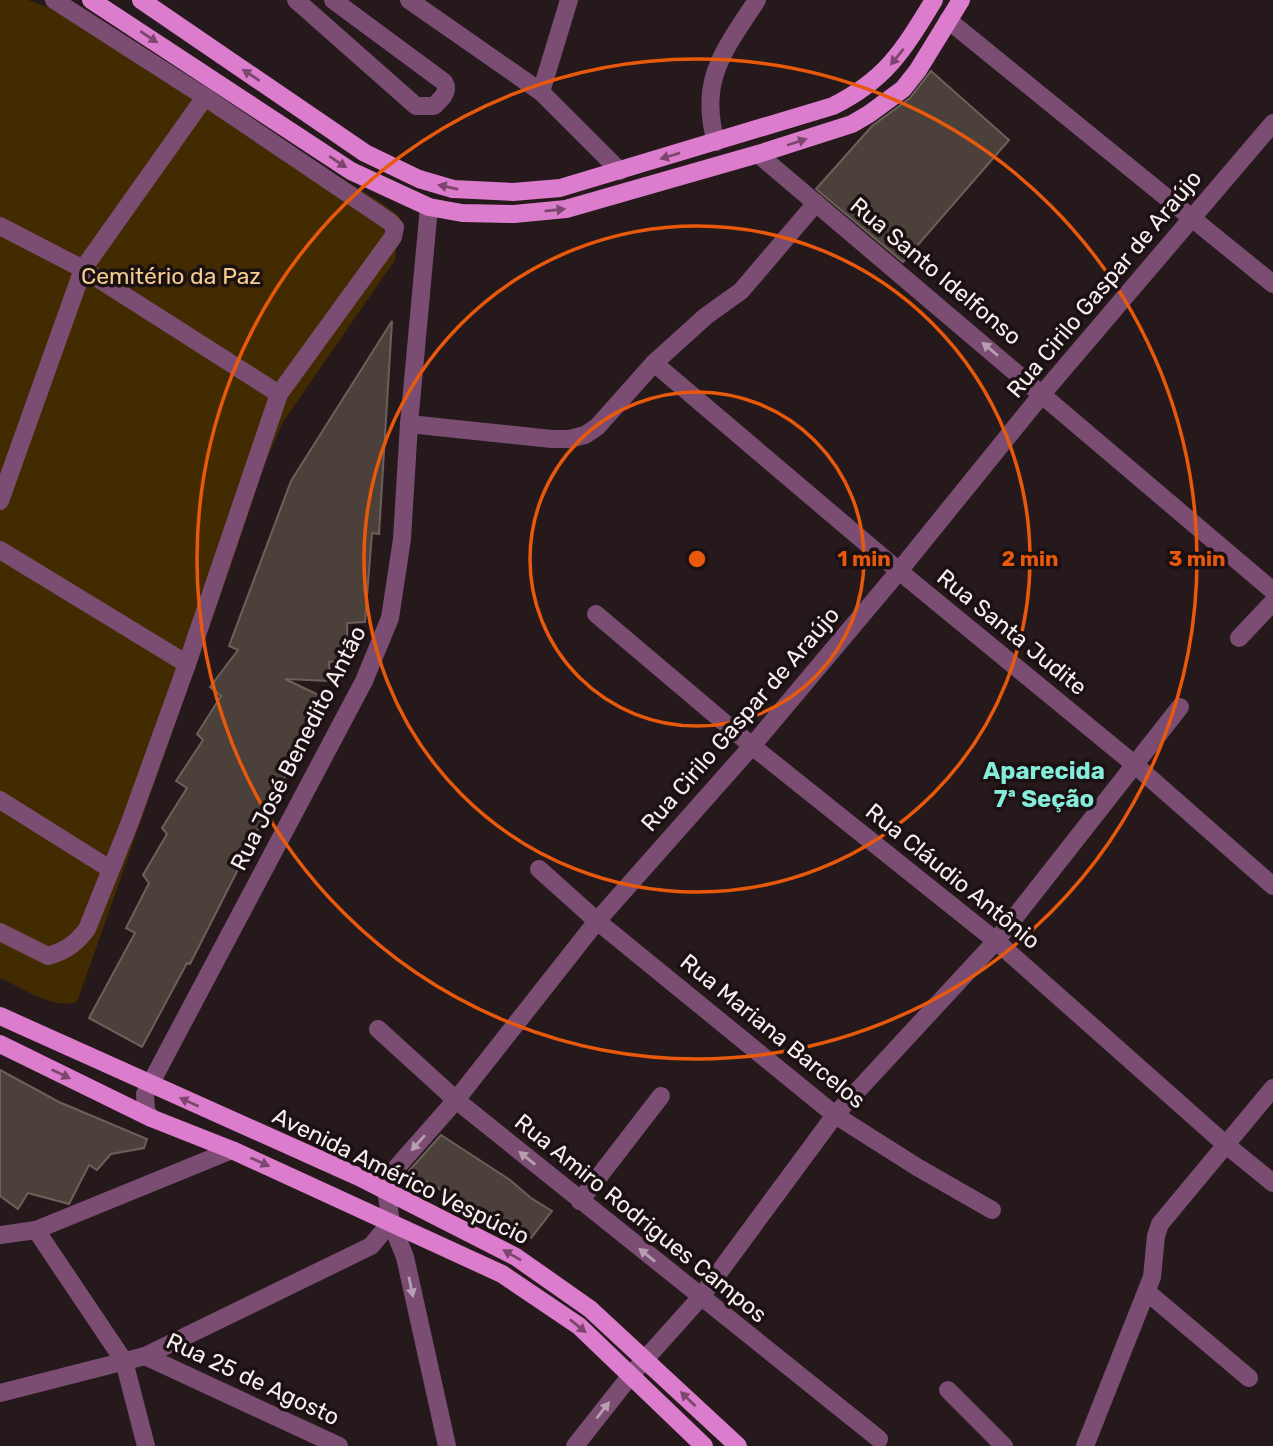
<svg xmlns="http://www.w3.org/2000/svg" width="1273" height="1446" viewBox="0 0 1273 1446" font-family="Rubik,sans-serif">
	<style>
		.green { fill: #422b00 }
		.building { fill: #4c403b; stroke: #6d605b; stroke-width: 2 }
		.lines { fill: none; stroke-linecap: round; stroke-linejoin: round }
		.minor { stroke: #7b4d73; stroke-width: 18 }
		.major { stroke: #dc7ccc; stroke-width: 18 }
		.oneway { fill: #7c466f }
		.oneway2 { fill: #b89eb1 }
		.ring { fill: none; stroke: #e8590c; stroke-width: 3.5 }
		.labels { text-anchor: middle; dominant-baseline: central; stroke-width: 7; stroke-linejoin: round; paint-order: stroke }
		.street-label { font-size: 23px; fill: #f6eeef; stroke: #1b1012 }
		.park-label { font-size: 23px; fill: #f6cd8f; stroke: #1b1012 }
		.neighbourhood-label { font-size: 24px; font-weight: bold; fill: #85ecdc; stroke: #1b1012 }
		.centre { fill: #e8590c; stroke: #1b1012; stroke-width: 3.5 }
		.ring-label { font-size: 21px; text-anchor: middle; font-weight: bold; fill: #e8590c; stroke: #1b1012; stroke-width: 7; stroke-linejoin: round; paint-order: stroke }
	</style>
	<rect width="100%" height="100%" fill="#25191b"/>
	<!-- green -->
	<path class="green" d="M0,0H28L83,20L382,203L400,217L395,260L283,422L265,463L231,566L77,1002C53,1010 21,987 0,978Z"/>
	<!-- building -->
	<g class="building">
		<polygon points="931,71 1009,140 903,262 816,189 872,126 910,98"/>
		<polygon points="392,321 379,534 372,533 365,622 347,623 348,660 329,662 330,681 285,679 325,698 190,964 187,963 142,1047 89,1018 135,933 126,928 149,883 143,875 167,834 162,828 187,788 176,781 203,740 197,734 221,696 210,687 238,650 229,646 291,481"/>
		<polygon points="0,1070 59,1102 147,1139 144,1148 111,1154 97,1170 89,1165 69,1204 28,1193 18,1209 0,1196"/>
		<polygon points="441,1135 510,1180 531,1198 552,1211 531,1238 408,1172"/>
	</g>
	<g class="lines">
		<!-- minor -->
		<g class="minor">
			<polyline points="54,0 205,97 390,222 395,227 393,237 279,394"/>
			<path d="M296,0L416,106H434C441,99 450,92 444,82L333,0"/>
			<polyline points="409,0 541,92 620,171"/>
			<polyline points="948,20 1273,284"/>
			<polyline points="541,92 569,0"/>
			<path d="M716,142C698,80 725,49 757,0"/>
			<polyline points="758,154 1273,591"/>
			<path d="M0,226L83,269L279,394L187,664L130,822L87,929C76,944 65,951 48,956L0,932"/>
			<polyline points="654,363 899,571 1134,764 1273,886"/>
			<polyline points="409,424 552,439 569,439 585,435 597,427 654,363 706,316 741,291 816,203"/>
			<polyline points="0,501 83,269 205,97"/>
			<polyline points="0,550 187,664"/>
			<polyline points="596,614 752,746 996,941 1225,1144 1273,1183"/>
			<polyline points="1239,638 1273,602"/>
			<polyline points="0,800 110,869"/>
			<polyline points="539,869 597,921 835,1115 917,1167 992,1210"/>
			<polyline points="378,1029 456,1100 879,1439"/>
			<polyline points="151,1118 146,1110 145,1094 364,681 390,618 402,539 409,424 429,207"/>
			<polyline points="580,1201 661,1096"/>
			<polyline points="36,1230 124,1361 146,1446"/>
			<polyline points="0,1235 36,1230 232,1150"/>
			<polyline points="1147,1292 1249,1378"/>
			<polyline points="145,1356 339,1446"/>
			<polyline points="948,1390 1004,1446"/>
			<polyline points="0,1393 145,1356 371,1246 391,1222"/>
			<polyline points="447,1446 405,1257 391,1222 386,1190 390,1175 456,1100 597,921 752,746 899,571 1043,393 1273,123"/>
			<polyline points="575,1446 631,1375 700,1298 835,1115 996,941 1180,707"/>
			<polyline points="1085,1446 1152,1277 1156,1236 1160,1224 1273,1088"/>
		</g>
		<!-- major -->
		<g class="major">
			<polyline points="91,0 351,171 429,207 462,213 514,214 566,209 758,154 852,124 869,114 903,89 918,70 961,0"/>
			<path d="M141,0L365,153L419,179L453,189L513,192L560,188L833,106C887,79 904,49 934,0"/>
			<polyline points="0,1016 359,1177 516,1257 590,1309 738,1446"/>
			<polyline points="0,1044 151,1118 232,1150 502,1274 579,1326 704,1446"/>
		</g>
	</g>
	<!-- one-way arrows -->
	<defs><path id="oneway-solid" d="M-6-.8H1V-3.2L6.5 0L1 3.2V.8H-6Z" transform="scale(1.75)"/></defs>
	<g class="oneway">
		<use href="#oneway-solid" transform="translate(149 37) rotate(34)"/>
		<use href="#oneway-solid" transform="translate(897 57) rotate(129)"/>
		<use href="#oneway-solid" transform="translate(251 75) rotate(-146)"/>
		<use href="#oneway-solid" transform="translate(797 142) rotate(-18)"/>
		<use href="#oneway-solid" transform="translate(670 156) rotate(163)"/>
		<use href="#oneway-solid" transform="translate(338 162) rotate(34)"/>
		<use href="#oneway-solid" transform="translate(448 187) rotate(-167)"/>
		<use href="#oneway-solid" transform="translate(555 210) rotate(-6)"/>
		<use href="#oneway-solid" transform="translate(61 1074) rotate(26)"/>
		<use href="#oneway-solid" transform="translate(189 1102) rotate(-156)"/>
		<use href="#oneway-solid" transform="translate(260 1162) rotate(24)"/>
		<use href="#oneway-solid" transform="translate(512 1255) rotate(-150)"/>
		<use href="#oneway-solid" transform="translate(578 1326) rotate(39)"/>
		<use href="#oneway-solid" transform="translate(688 1399) rotate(-136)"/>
	</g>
	<g class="oneway2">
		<use href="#oneway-solid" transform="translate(990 349) rotate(-140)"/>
		<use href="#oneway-solid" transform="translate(418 1143) rotate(131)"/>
		<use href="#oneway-solid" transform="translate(527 1158) rotate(-141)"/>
		<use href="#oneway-solid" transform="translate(647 1255) rotate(-141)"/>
		<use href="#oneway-solid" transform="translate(411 1287) rotate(78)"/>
		<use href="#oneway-solid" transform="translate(603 1410) rotate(-52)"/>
	</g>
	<!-- distance rings -->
	<g class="ring">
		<circle cx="697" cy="559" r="167"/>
		<circle cx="697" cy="559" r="333"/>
		<circle cx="697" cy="559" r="500"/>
	</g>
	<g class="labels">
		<!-- street labels -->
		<g class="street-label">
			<text transform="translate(936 271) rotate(40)">Rua Santo Idelfonso</text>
			<text transform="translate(1104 284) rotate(-50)">Rua Cirilo Gaspar de Araújo</text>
			<text transform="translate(1012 632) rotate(39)">Rua Santa Judite</text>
			<text transform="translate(740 719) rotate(-49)">Rua Cirilo Gaspar de Araújo</text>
			<text transform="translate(298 748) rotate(-63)">Rua José Benedito Antão</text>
			<text transform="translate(953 876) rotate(39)">Rua Cláudio Antônio</text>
			<text transform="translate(773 1031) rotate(39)">Rua Mariana Barcelos</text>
			<text transform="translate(401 1176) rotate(26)">Avenida Américo Vespúcio</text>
			<text transform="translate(641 1218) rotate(39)">Rua Amiro Rodrigues Campos</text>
			<text transform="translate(253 1379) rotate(25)">Rua 25 de Agosto</text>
		</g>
		<!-- park labels -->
		<g class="park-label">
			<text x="171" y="276">Cemitério da Paz</text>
		</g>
		<!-- neighbourhood labels -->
		<g class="neighbourhood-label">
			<text x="1044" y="771">Aparecida<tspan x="1044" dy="28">7ª Seção</tspan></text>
		</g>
	</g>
	<circle cx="697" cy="559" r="10" class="centre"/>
	<g class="ring-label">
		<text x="864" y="566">1 min</text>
		<text x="1030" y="566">2 min</text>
		<text x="1197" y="566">3 min</text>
	</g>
</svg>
